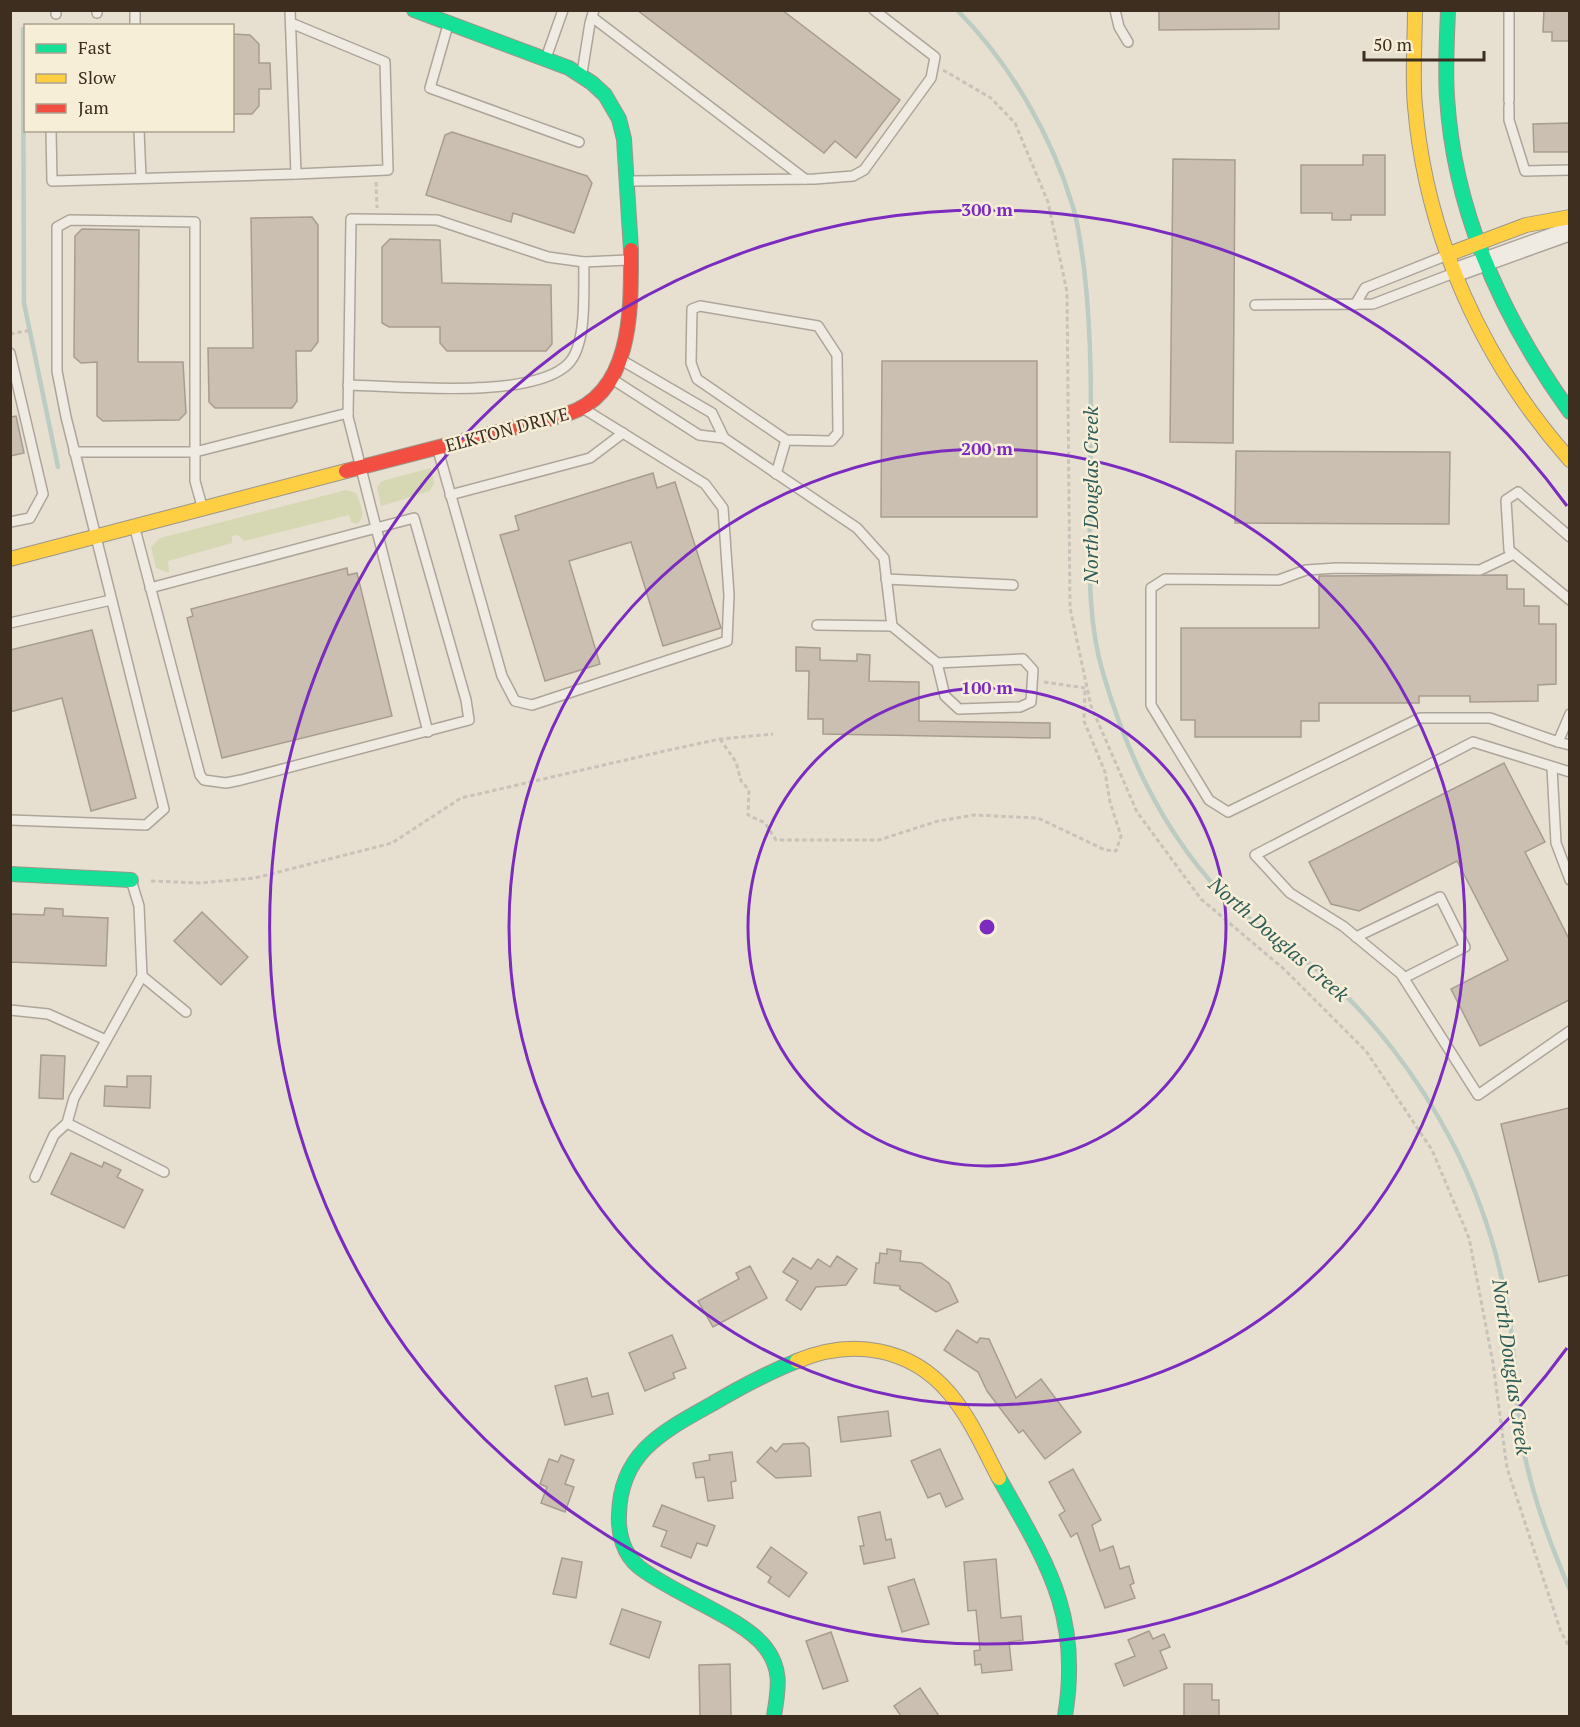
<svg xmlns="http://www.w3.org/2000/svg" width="1580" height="1727" viewBox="0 0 1580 1727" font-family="'PT Serif',serif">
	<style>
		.green { fill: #d6d7b3 }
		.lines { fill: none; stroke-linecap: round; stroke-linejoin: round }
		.stream { stroke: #bcccc2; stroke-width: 4.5 }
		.building { fill: #cbbfb2; stroke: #a89c90; stroke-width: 1.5 }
		.lane-casing { stroke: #ada599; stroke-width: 12 }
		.street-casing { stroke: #ada599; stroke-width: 21 }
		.fast-casing { stroke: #9c958a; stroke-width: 16 }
		.slow-casing { stroke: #9c958a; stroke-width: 16 }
		.jam-casing { stroke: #9c958a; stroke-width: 16 }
		.path { stroke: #c8c2b9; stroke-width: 3; stroke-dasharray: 4.5 3; stroke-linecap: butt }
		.lane { stroke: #efebe3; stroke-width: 9 }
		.street { stroke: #efebe3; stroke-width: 18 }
		.fast { stroke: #16e098; stroke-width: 14 }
		.slow { stroke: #ffcf43; stroke-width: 14 }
		.jam { stroke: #f24e42; stroke-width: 14 }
		.ring { fill: none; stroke: #7b2cbf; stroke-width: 3 }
		.labels { text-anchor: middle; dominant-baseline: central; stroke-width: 5; stroke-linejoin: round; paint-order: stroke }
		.street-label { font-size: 18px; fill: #3d2e20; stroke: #f7eed8 }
		.water-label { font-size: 20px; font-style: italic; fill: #2f5d5a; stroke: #f7eed8 }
		.centre { fill: #7b2cbf; stroke: #f7eed8; stroke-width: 3 }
		.ring-label { font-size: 18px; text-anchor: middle; font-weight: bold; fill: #7b2cbf; stroke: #f7eed8; stroke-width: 5; stroke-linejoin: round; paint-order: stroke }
	</style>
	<rect width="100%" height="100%" fill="#e7e0d1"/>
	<!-- green -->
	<g class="green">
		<polygon points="431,468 434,483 430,491 381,506 377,487 382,481"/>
		<path d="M346,490L356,493C360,504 367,516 357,524L351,522L349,515L244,541L238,535L232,536V543L168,561L169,573L156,568L151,547L160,538Z"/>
	</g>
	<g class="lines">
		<!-- stream -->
		<g class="stream">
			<path d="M957,10C1010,63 1052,136 1073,207C1079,226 1081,248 1084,268C1093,344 1091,421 1090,497C1090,556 1086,616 1103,673C1127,755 1164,834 1224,896C1253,926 1290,946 1321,973C1374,1018 1419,1079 1451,1140C1479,1193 1499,1255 1509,1315C1516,1359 1515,1404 1523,1447C1532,1496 1550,1544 1570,1590"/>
			<polyline points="23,29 24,303 58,467"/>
		</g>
	</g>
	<!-- building -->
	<g class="building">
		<polygon points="637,10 782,10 900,100 856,158 835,141 824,153"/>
		<polygon points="1159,10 1279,10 1279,29 1159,30"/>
		<polygon points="1544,10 1569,10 1569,41 1552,41 1552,32 1543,32"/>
		<polygon points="232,34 250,35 259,44 259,63 270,63 271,89 259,89 259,106 252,114 232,114"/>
		<polygon points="1569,123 1569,152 1534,152 1533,124"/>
		<polygon points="452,132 587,176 592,183 574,233 513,213 511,222 426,195 445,135"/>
		<polygon points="1363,155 1385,155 1385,215 1351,215 1351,220 1332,220 1332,213 1301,213 1301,165 1363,165"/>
		<polygon points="1173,159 1235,160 1233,443 1170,442"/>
		<polygon points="312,217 318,225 318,342 311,351 296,351 297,401 292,408 215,408 209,402 208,348 253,348 251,218"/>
		<polygon points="82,229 139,230 138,362 183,362 186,413 179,420 103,421 97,416 97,362 81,363 74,357 75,236"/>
		<polygon points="390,239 440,240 442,283 551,285 552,344 546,351 447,351 440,343 440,327 389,327 382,323 382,247"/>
		<polygon points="882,361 1037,361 1037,517 881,517"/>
		<polygon points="16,416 24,453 10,456 10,417"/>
		<polygon points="1236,451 1450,452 1449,524 1235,523"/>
		<polygon points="653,473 657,488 675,482 721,628 663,646 631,542 569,561 600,664 545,681 500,535 519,530 515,516"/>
		<polygon points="347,568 348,575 357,573 392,716 222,758 187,618 193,616 191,609"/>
		<polygon points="1507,575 1507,589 1524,589 1524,606 1539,606 1539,624 1556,624 1556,684 1538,685 1538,701 1470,702 1470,696 1419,696 1419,703 1319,703 1319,721 1301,721 1301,737 1195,737 1195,720 1181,720 1181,628 1319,628 1319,576"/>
		<polygon points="92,630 136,798 91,811 62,698 10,712 10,650"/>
		<polygon points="796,647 820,648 820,660 857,661 857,654 870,655 869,681 919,682 919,721 1050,723 1050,738 823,734 823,719 808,719 809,671 796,671"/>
		<polygon points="1504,763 1545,842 1525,852 1569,939 1569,1000 1480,1046 1451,989 1508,960 1457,861 1359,911 1331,904 1309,862"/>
		<polygon points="45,908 63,909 63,916 108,918 106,966 10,962 10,914 44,915"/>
		<polygon points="202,912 248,957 221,985 174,941"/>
		<polygon points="41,1055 65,1056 63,1099 39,1098"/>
		<polygon points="127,1076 151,1076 150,1108 104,1106 105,1086 127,1087"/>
		<polygon points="1569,1108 1569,1275 1539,1282 1501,1124"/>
		<polygon points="71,1153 102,1167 104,1162 121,1170 117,1177 143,1190 124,1228 51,1194"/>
		<polygon points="887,1249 901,1251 900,1261 921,1263 949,1283 958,1302 936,1312 900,1289 900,1286 874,1283 876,1263 879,1263 880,1253 887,1254"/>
		<polygon points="837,1256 857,1269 846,1285 816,1287 801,1310 786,1300 798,1281 783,1272 793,1258 811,1269 818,1259 830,1267"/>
		<polygon points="750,1266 767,1298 713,1327 698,1301 739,1279 736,1273"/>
		<polygon points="957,1330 977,1343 980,1338 989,1339 1016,1398 1041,1379 1081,1432 1045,1459 1023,1430 1019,1433 987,1391 978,1372 944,1350"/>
		<polygon points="672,1335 686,1368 673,1373 675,1378 645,1391 629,1353"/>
		<polygon points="587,1378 592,1397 608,1393 613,1414 565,1425 555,1386"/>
		<polygon points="888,1411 891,1436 841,1442 838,1417"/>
		<polygon points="804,1443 809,1448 811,1476 776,1478 757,1462 771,1447 776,1452 783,1444"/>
		<polygon points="940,1449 963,1499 946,1507 940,1493 928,1498 911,1461"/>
		<polygon points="732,1452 736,1481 731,1482 733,1498 708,1501 704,1477 696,1478 693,1463 710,1460 709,1455"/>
		<polygon points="561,1455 574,1460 565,1484 574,1487 565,1512 541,1503 547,1487 540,1484 549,1459 558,1462"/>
		<polygon points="1073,1469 1101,1520 1092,1525 1100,1551 1113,1546 1120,1569 1129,1566 1134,1583 1130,1585 1135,1598 1105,1608 1077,1533 1071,1537 1059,1515 1065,1511 1049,1482"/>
		<polygon points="662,1505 715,1526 707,1546 697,1543 691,1558 661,1546 667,1531 653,1526"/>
		<polygon points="880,1512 886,1540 891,1539 895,1558 864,1564 860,1546 864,1546 858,1517"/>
		<polygon points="771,1547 807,1573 789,1597 768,1582 771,1577 757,1567"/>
		<polygon points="562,1558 582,1562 576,1598 553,1594"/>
		<polygon points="996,1559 1001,1618 1021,1616 1023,1640 1009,1642 1012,1670 982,1673 981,1664 975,1665 974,1651 980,1650 976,1610 968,1611 964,1562"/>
		<polygon points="914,1579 929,1624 902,1632 888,1587"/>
		<polygon points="622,1609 661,1622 649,1658 610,1644"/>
		<polygon points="1149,1631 1153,1639 1164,1634 1170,1647 1160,1651 1167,1668 1124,1686 1115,1664 1135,1656 1128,1640"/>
		<polygon points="831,1632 848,1681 823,1689 806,1641"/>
		<polygon points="730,1664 731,1716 700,1716 699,1665"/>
		<polygon points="1184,1684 1212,1684 1212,1700 1219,1700 1219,1716 1184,1716"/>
		<polygon points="920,1688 939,1716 901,1716 894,1706"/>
	</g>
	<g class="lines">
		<defs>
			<g id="lane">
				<polyline points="56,10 56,14"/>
				<polyline points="97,10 97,13"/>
				<polyline points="1115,10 1119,27 1128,42"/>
				<polyline points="1509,10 1509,101"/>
				<polyline points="592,17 805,179"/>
				<polyline points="291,23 385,62 388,170 296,174"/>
				<polyline points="448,25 430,88 579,142"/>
				<polyline points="135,26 135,10"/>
				<polyline points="546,58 563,10"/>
				<polyline points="582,73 590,23 594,10"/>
				<polyline points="1509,106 1509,120 1525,171 1570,170"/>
				<polyline points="51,130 52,181 296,174 290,10"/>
				<polyline points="139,130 141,178"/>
				<polyline points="631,181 815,179 853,176 864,170 931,78 935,57 874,10"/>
				<polyline points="1255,305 1373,304 1454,273"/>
				<polyline points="1355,305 1365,288 1445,256"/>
				<polyline points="10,353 43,494 30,518 10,522"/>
				<polyline points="612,379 699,435 724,438 712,413 623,361"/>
				<path d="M348,385C399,386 532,400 568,364C588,344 583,289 584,262"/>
				<polyline points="724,438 857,528 884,558 892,626 937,663 1023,659 1033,670 1031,702 1020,707 959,709 945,696 937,663"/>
				<polyline points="438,450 502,676 515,701 532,705 727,641 729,595 723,508 705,484 584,409"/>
				<polyline points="74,452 195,452 348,413"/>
				<polyline points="776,474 786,440 697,379 691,363 692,309 700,306 818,326 837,355 838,433 831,441 786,440"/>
				<polyline points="450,495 590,458 623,433"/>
				<polyline points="135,529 200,775 204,780 226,783 241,780 469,720 466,700 414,518 150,588"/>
				<polyline points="1570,537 1518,492 1506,500 1509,550 1570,600"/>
				<polyline points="1514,554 1480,570 1337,568 1306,570 1279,580 1165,579 1151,588 1151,705 1209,800 1228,812 1420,718 1490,718 1558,742"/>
				<polyline points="886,579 1013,585"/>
				<polyline points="10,623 111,600"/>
				<polyline points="817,625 892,626"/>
				<polyline points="1570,714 1558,742 1570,745"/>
				<polyline points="428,732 348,417 351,219 437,220 548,257 584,262 628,260"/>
				<polyline points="1552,768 1556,843 1570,880"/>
				<polyline points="1570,772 1473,742 1255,855 1290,893 1343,926 1401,974 1478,1095 1570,1031"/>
				<polyline points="10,820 146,825 164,809 66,417 57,371 57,227 70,220 195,222 195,481 202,506"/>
				<polyline points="1356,937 1440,897 1465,947 1404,978"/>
				<polyline points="142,976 186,1012"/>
				<polyline points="10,1010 48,1014 106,1040"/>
				<polyline points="67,1123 164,1172"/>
				<polyline points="35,1177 54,1135 67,1123 74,1098 142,976 139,906 131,880"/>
			</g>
			<polyline id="street" points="1456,272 1570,231"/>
			<g id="fast">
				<polyline points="414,10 569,68 592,83 605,95 619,119 624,139 631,250"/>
				<path d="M1448,10C1447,39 1445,68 1447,97C1454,213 1503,319 1570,412"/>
				<polyline points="10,874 131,880"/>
				<path d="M999,1478C1046,1562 1082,1614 1065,1716"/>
				<path d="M774,1716C778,1690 783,1670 765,1647C743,1618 673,1594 639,1567C623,1554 618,1533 619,1515C620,1452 664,1431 712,1404C739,1388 767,1373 797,1361"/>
			</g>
			<g id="slow">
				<path d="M1415,10C1415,42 1412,74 1415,106C1426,237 1483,362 1570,460"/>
				<polyline points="1449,254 1526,225 1570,217"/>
				<polyline points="10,559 346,471"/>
				<path d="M797,1361C852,1338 911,1347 950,1394C971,1419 984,1450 999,1478"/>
			</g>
			<path id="jam" d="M346,471L567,414C634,393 631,306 631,250"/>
		</defs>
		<!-- lane casing -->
		<use href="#lane" class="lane-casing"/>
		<!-- street casing -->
		<use href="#street" class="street-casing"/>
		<!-- fast casing -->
		<use href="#fast" class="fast-casing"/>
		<!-- slow casing -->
		<use href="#slow" class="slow-casing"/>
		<!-- jam casing -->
		<use href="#jam" class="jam-casing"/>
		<!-- path -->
		<g class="path">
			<polyline points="943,70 991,98 1015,123 1048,202 1067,292 1070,608 1091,706 1137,812 1201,899 1285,970 1366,1051 1432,1150 1469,1238 1493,1363 1507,1468 1561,1632 1570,1648"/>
			<polyline points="376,182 377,208"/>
			<polyline points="10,334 31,330"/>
			<polyline points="1044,682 1085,688"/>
			<polyline points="720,739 736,762 741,781 749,790 748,815 765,823 776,840 879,840 938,821 974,815 1038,818 1105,850 1116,851 1121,836 1110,802 1105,772 1084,721 1085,688"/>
			<polyline points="151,881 200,883 255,878 392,843 461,798 669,750 720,739 773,734"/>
		</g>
		<!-- lane -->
		<use href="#lane" class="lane"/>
		<!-- street -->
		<use href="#street" class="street"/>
		<!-- fast -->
		<use href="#fast" class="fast"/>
		<!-- slow -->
		<use href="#slow" class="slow"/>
		<!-- jam -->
		<use href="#jam" class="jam"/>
	</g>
	<!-- distance rings -->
	<g class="ring">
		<circle cx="987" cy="927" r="239"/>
		<circle cx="987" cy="927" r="478"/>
		<path d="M1567 1348A717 717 0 1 1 1567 506"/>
	</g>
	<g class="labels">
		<!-- street labels -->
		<g class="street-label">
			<text transform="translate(507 429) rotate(-15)">ELKTON DRIVE</text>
		</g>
		<!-- water labels -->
		<g class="water-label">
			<text transform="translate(1090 495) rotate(-90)">North Douglas Creek</text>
			<text transform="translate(1279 939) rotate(41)">North Douglas Creek</text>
			<text transform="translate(1512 1367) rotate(82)">North Douglas Creek</text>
		</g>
	</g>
	<circle cx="987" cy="927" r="9" class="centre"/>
	<g class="ring-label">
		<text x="987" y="216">300 m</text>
		<text x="987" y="455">200 m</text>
		<text x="987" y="694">100 m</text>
	</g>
	<!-- border -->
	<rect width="1580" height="1727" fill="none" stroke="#3d2e20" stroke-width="24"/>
	<!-- legend -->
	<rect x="24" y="24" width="210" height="108" fill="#f7eed8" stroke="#ada18e" stroke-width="1.5"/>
	<rect x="36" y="44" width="30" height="9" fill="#16e098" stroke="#ada18e" stroke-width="1.5"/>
	<text x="78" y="54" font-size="18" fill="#3d2e20">Fast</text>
	<rect x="36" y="74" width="30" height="9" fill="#ffcf43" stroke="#ada18e" stroke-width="1.5"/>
	<text x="78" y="84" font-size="18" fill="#3d2e20">Slow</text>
	<rect x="36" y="104" width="30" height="9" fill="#f24e42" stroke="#ada18e" stroke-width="1.5"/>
	<text x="78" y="114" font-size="18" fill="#3d2e20">Jam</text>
	<!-- scale -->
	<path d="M1364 51v9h120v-9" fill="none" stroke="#3d2e20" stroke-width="3"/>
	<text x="1373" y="51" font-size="18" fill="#3d2e20" stroke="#f7eed8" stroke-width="4.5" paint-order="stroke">50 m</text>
</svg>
